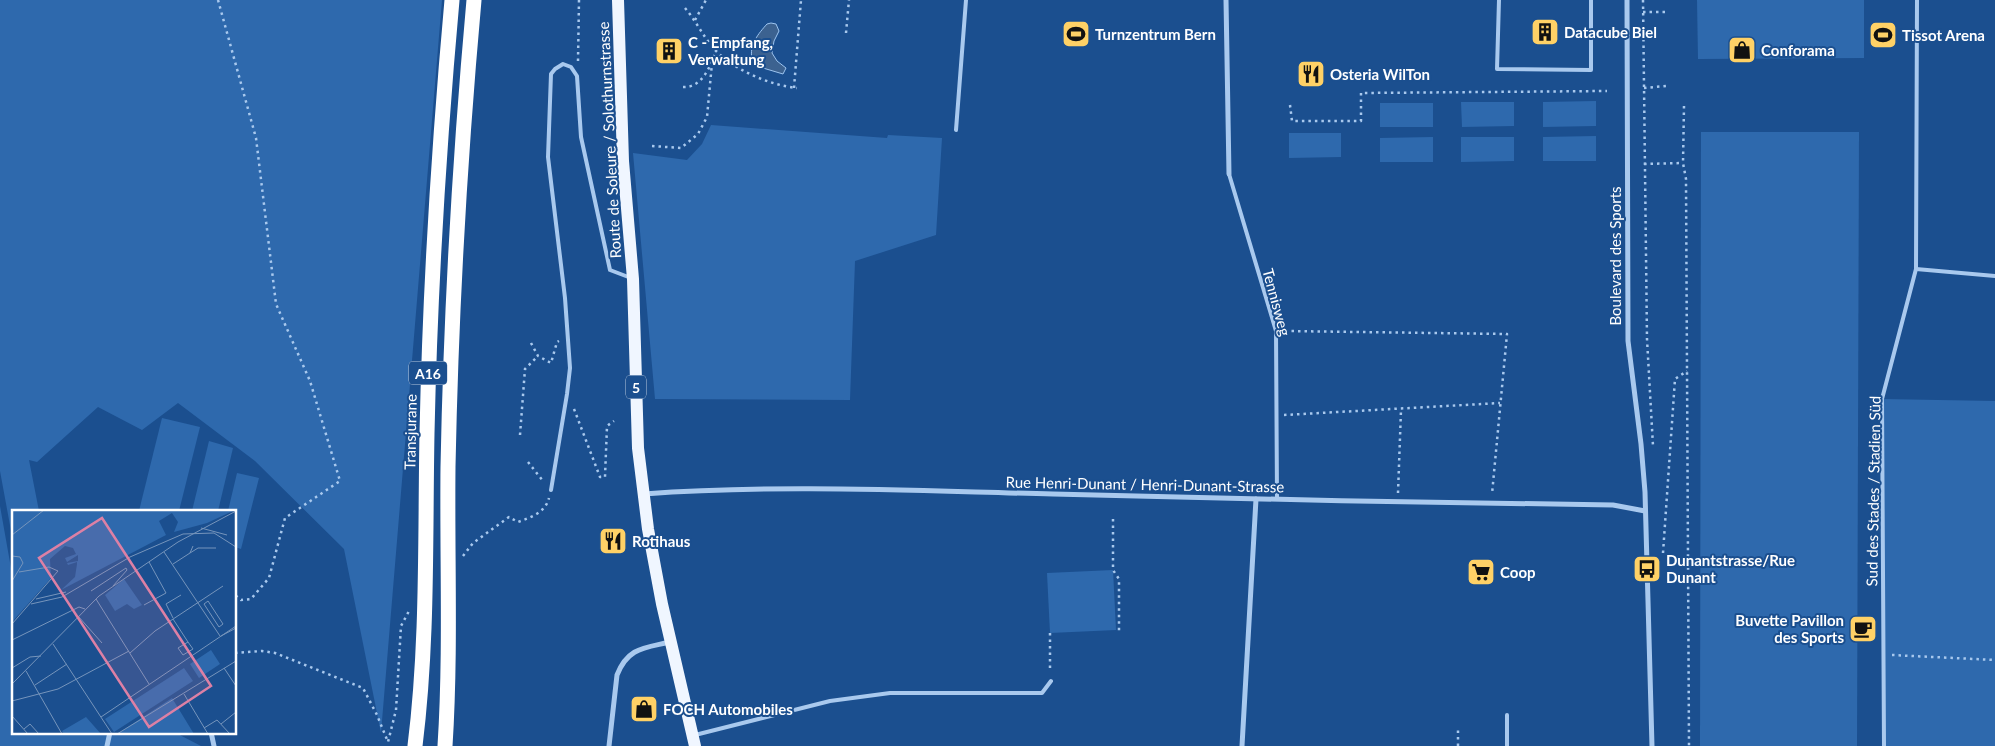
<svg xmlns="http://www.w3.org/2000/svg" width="1995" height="746" viewBox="0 0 1995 746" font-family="Lato,sans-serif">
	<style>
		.green { fill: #2e69ad }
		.water { fill: #3c6290; stroke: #9cc4f0 }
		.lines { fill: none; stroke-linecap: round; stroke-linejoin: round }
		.path { stroke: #a9c9ee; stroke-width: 2.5; stroke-dasharray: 2.5 4; stroke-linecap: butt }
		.service { stroke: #a9c9ee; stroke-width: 4 }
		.minor { stroke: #a9c9ee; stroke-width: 5 }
		.primary { stroke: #f0f6ff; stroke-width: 12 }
		.motorway-bridge { stroke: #fff; stroke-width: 15 }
		.labels { text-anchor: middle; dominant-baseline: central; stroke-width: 4; stroke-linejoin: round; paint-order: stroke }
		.shield { fill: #1b4f8f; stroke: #bbcadd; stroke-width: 1 }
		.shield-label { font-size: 14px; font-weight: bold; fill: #fff }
		.poi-label { font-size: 15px; font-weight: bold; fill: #fff; stroke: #1b4f8f; text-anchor: start }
		.street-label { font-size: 15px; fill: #fff; stroke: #1b4f8f }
		.inset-road { fill: none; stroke: #7695bc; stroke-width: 1 }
		.view { fill: #dd80a5; fill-opacity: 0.15; stroke: #dd80a5; stroke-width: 2.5 }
		.inset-edge { fill: none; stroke: #fff; stroke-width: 2.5 }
	</style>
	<rect width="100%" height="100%" fill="#1b4f8f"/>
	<!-- green -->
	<g class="green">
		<polygon points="0,0 442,0 381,733 344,549 255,461 178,403 142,430 98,407 37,462 29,460 39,511 14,511 14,547 0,471"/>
		<polygon points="1697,0 1864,0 1864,58 1698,59"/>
		<polygon points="1596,101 1596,126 1543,127 1543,102"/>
		<polygon points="1461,102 1514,102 1514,126 1462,127"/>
		<rect x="1380" y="103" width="53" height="24"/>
		<polygon points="711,125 887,138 888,135 942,138 936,235 855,261 850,400 655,399 633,153 687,160 702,144"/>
		<polygon points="1701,132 1859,132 1857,746 1700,746"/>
		<polygon points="1289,133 1341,133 1341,157 1289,158"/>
		<polygon points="1596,136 1596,161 1543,161 1543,137"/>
		<polygon points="1433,137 1433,162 1380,162 1380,138"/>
		<polygon points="1461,137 1514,137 1514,161 1461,162"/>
		<polygon points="1882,399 1995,401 1995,746 1884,746"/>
		<polygon points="162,418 200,427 179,511 139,511"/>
		<polygon points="209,441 233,448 218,511 192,511"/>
		<polygon points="237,473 259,478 241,549 235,547 235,511 228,511"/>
		<polygon points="0,506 14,585 14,732 174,732 201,746 0,746"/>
		<polygon points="1113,570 1116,630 1050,633 1047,573"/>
	</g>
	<!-- water -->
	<path class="water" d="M771,23L776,24L779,31L774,41L772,53L777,61L786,68L783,74L763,68L752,59C749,45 758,34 767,24Z"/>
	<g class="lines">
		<!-- path -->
		<g class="path">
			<polyline points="218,0 256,138 276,304 310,381 340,481 285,518 269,578 251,599 241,600 235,595"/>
			<polyline points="1643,0 1647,339 1653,446"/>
			<path d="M685,8C696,21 703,36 714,49C734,70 769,85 797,88"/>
			<polyline points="1643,12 1665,12"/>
			<polyline points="695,20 706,0"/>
			<polyline points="846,33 849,0"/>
			<polyline points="578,61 579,0"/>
			<path d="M683,87C702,88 710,67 716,51"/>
			<polyline points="794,88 801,0"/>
			<polyline points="1644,88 1666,86"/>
			<polyline points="1290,105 1292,121 1361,121 1361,93 1607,91"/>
			<polyline points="1684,106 1683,163 1686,179 1689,746"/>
			<polyline points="652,146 681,148 698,134 707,117 712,63"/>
			<polyline points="1644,164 1683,163"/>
			<polyline points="1285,331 1507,334 1492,494"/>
			<polyline points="531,343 538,356 551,363 557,342 559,341"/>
			<polyline points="574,409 600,477 605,477 607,426 614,421"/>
			<polyline points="1284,415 1500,403"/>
			<polyline points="520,435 525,369 538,356"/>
			<polyline points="528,462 543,481"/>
			<polyline points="1398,493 1401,410"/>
			<polyline points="1113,519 1113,570 1119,579 1119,631 1116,630"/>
			<polyline points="1663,553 1675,379 1687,371"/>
			<path d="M463,556L473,543L509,517L518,522C531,517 545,513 549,498"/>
			<polyline points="1050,633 1050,672"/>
			<polyline points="235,653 262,651 275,653 363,688 377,715 388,742 396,710 401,626 409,611"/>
			<polyline points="1892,655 1995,660"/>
			<polyline points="1458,746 1458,727"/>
		</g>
		<!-- service -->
		<g class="service">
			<polyline points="1499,0 1497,69 1591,70 1591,0"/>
			<polyline points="956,130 966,0"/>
			<polyline points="1229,174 1276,331 1277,499"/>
			<polyline points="1916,269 1995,276"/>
			<polyline points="551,490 567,394 570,368 565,298 548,157 551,74 555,69 563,64 571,67 577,76 581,137 610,270 631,278"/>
			<polyline points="1507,715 1507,746"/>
			<polyline points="695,735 830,701 890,693 1042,693 1051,681"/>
			<polyline points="1884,746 1882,399 1916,269 1917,0"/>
		</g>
		<!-- minor -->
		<g class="minor">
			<polyline points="1226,0 1229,174"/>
			<polyline points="1627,0 1628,341 1641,444 1645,492 1652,746"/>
			<path d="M644,494C780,484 917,491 1053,494C1240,499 1426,503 1613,505L1645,511"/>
			<polyline points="211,732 214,746"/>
			<polyline points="107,746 110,732"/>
			<path d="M609,746L617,675C628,647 645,648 670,642"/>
			<polyline points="1242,746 1256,499"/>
		</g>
		<!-- primary -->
		<polyline class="primary" points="618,0 623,161 633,279 638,448 648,529 662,604 695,746"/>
		<!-- motorway-bridge -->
		<g class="motorway-bridge">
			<path d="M415,746C428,642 425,538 427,433C430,288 439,144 452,0"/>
			<path d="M445,746C451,653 447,560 448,467C451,311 460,155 474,0"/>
		</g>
	</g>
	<!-- icons -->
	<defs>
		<symbol id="building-square" viewBox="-11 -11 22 22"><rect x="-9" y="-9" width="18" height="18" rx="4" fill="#ffd166" stroke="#1b4f8f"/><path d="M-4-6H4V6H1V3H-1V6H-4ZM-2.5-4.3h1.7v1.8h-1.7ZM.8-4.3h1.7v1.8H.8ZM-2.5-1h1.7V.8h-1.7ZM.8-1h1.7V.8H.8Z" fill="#111"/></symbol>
		<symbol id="stadium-square" viewBox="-11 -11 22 22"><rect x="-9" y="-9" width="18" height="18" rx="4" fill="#ffd166" stroke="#1b4f8f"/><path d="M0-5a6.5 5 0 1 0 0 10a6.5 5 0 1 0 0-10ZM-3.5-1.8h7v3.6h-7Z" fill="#111"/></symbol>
		<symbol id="shop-square" viewBox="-11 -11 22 22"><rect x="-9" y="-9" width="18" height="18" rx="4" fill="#ffd166" stroke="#1b4f8f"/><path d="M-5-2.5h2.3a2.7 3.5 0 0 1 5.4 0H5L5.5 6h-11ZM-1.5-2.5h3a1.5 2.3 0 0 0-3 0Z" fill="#111"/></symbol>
		<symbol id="restaurant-square" viewBox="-11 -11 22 22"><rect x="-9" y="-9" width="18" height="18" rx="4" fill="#ffd166" stroke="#1b4f8f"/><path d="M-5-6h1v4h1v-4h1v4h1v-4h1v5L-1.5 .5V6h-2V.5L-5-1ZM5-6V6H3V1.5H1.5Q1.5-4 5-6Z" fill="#111"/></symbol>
		<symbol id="bus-square" viewBox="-11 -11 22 22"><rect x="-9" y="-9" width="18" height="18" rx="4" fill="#ffd166" stroke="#1b4f8f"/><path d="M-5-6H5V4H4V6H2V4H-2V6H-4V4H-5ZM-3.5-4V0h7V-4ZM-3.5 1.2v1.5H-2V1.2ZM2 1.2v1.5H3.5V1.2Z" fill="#111"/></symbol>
		<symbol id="supermarket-square" viewBox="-11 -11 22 22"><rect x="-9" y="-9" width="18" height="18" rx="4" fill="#ffd166" stroke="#1b4f8f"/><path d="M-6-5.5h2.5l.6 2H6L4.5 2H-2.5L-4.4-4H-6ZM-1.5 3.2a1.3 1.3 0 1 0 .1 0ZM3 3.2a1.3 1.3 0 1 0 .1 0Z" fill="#111"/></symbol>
		<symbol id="cafe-square" viewBox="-11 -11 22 22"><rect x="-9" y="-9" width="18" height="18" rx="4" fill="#ffd166" stroke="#1b4f8f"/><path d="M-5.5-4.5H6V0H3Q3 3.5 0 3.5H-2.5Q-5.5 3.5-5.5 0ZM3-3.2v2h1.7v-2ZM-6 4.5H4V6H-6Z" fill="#111"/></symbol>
	</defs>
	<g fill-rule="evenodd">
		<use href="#building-square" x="1529" y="16" width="32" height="32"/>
		<use href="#stadium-square" x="1060" y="18" width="32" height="32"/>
		<use href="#stadium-square" x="1867" y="19" width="32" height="32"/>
		<use href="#shop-square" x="1726" y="34" width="32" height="32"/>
		<use href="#building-square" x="653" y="35" width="32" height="32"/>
		<use href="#restaurant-square" x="1295" y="58" width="32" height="32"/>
		<use href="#restaurant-square" x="597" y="525" width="32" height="32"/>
		<use href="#bus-square" x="1631" y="553" width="32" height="32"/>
		<use href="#supermarket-square" x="1465" y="556" width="32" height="32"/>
		<use href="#cafe-square" x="1847" y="613" width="32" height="32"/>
		<use href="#shop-square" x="628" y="693" width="32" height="32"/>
	</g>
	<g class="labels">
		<!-- shield labels -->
		<g class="shield">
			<rect x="409" y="361.5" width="38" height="23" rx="4"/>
			<rect x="626" y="375.5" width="20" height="23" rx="4"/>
		</g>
		<g class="shield-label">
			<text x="428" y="373">A16</text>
			<text x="636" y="387">5</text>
		</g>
		<!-- poi labels -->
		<g class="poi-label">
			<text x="1564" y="32">Datacube Biel</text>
			<text x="1095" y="34">Turnzentrum Bern</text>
			<text x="1902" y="35">Tissot Arena</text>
			<text x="688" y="42">C - Empfang,<tspan x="688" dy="17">Verwaltung</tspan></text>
			<text x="1761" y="50">Conforama</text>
			<text x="1330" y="74">Osteria WilTon</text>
			<text x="632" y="541">Rotihaus</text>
			<text x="1666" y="560">Dunantstrasse/Rue<tspan x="1666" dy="17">Dunant</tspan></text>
			<text x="1500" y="572">Coop</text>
			<text x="1844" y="620" text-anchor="end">Buvette Pavillon<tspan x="1844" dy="17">des Sports</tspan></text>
			<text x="663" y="709">FOCH Automobiles</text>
		</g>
		<!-- street labels -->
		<g class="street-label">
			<text transform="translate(609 140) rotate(-93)">Route de Soleure / Solothurnstrasse</text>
			<text transform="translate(1615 256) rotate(-90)">Boulevard des Sports</text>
			<text transform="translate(1277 302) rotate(75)">Tennisweg</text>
			<text transform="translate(410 432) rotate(-89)">Transjurane</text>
			<text transform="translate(1145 484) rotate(1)">Rue Henri-Dunant / Henri-Dunant-Strasse</text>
			<text transform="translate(1873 491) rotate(-89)">Sud des Stades / Stadien Süd</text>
		</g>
	</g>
	<!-- overview -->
	<g transform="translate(12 510)">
		<rect width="224" height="224" fill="#1b4f8f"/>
		<path d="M0,0H223L195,13L162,22L166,12L160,3L147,11L154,25L49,80L63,67L65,54V52L56,55L55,53L66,51V45L55,52L53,48L64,44L61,38L53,36L38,49L39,68L0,112ZM112,69L130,95L122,99L115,94L103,101L93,85ZM199,140L208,154L187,168L178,154ZM172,158L181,171L102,222L93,209ZM160,188L182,224H105ZM74,207L89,224H52L50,221Z" fill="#2e69ad"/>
		<path class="inset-road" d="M189,18L215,25M0,25L32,0M152,42L208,126M178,43L186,38H204M0,46L8,47L11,53L0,71M161,54L178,43L181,36M101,76L115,60M79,81L114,58L115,60M24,89L54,82M84,89L137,174M196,91L211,114L207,117L192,94ZM19,94L50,87L118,47L171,24L202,23L224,37M132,95L154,83L137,52M66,106L90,133M161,108L154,94L169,85M161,109L176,132M0,114L46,61L37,57L7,62M209,126L224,118M0,130L67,97L73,99M176,132L181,139L171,145L166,138ZM41,134L100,224M118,143L143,121L211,76M0,158L18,147L29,146M212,158L224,176M14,161L50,224M0,174L87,86L166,32L224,1M23,175L55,154M172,184L196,224M0,191L46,179L117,141M0,206L16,224M89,207L224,116M209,214L224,202M192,218L205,210L218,224M12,219L18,214L27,224M105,224L224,151"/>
		<path class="view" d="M90,8L199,176L137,217L27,48Z"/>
		<rect width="224" height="224" class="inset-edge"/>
	</g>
</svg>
